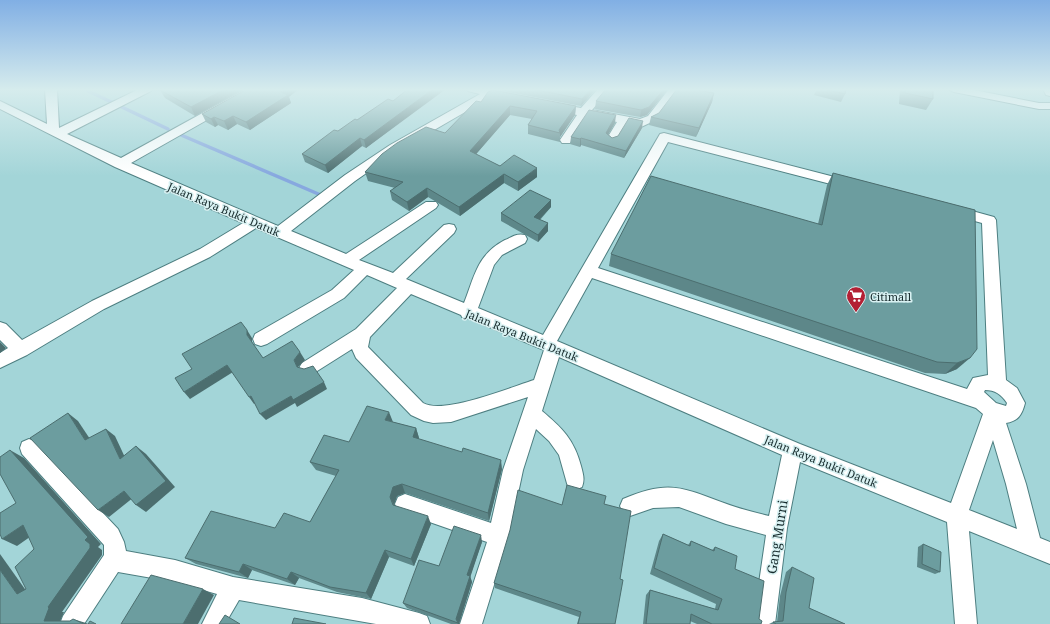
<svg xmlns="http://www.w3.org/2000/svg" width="1050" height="624" viewBox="0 0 1050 624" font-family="'Noto Serif',serif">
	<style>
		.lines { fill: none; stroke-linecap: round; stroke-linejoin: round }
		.stream { stroke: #87a8df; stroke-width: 3.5 }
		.minor-casing { stroke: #4d7e80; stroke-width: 2 }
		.minor { fill: #fff; fill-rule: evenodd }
		.wall { fill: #5d8789 }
		.shaded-wall { fill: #4c6e6f }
		.building { fill: #6c9d9f; stroke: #4c6e6f }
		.labels { text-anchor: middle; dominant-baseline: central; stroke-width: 3; stroke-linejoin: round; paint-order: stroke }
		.street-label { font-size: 11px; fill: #172b2d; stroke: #d8f1f2 }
		.poi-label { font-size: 11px; fill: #172b2d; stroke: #d8f1f2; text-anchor: start }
		.near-street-label { font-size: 13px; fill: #172b2d; stroke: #d8f1f2 }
	</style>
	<rect width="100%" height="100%" fill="#a3d5d8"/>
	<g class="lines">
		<!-- stream -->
		<g class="stream">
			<polyline points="84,89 168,129"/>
			<polyline points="181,135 323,196"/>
		</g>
		<defs>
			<g id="minor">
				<path d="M45,89H57L59,128L139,89H152L151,91L67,134L121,158L246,89H259L258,91L131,163L278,226L345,175L390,145L480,94L468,91L467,89H499L497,92L502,95L500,97H491L398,151L355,181L291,231L346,254L426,202H436L438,205L436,208L359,260L393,273L444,225L449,224L454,225L456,229L454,233L406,279L464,303C475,275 477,255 505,240C512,237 517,233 525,235L527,239L525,243L502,255L494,265L478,308L543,335L660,134L664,133L850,181L855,182L857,185L855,188L850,189L668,142L598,268L967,389L973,378L988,375L982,223L949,214L947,211L949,208L954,206L994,217L996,220L1006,380L1017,388L1025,403C1022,415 1018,421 1006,423L1026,484L1040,538L1050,542V564L969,531L977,624H955L947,522L800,462L787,528L775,624H753L766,535L726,524L679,507L653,508L630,516L623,513L620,506L623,499C668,480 681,487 724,503C739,509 754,512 769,516L782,455L559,357L542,411C562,428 574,439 581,466C583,474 585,479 582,487L575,490L568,487L559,455L549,441L536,429L523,470L509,536L482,624H460L487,542L398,511L395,504L398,497L405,494L491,523L503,470L528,397L451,422L433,423L424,421L411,415L356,358L352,349L314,373L308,375L302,373L299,368L302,363L356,329L397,288L367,275L344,298L267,344L261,346L255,344L253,339L255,334L332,290L354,270L256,228L210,257L104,309L27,355L0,368V353L8,348L0,340V322L6,324L22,340L92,301L200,249L243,223L115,167L0,109V101L47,124ZM592,278L976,408L983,414L951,503L800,444L557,341ZM411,294L461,315L462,317L470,319L544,350L534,380C511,387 444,415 423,403L368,347L370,337ZM985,390C995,390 1001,394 1007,403L1006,406L996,403L984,392ZM993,440L1006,484L1017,529L969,510Z"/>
				<polygon points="598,89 610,89 592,110 640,119 648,116 669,89 680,89 656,120 641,127 627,124 616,143 612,144 606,140 617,122 588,116 570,143 562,143 560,140 577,115 552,109 550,107 556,104 581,108"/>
				<polygon points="948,89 969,89 1039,103 1050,103 1050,109 1039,109 954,92"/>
				<polygon points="1043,89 1050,89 1050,96 1046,95"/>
				<polygon points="29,439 36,442 118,529 124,542 126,551 175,560 233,577 362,598 419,613 427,616 430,624 376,624 239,600 225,624 202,624 217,594 175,582 118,572 84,624 60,624 63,616 104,555 104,545 22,454 20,448 22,442"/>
			</g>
		</defs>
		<!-- minor casing -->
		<use href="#minor" class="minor-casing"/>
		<!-- minor -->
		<use href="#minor" class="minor"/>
	</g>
	<!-- wall -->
	<g class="wall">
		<polygon points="163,89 244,89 195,116 165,98 160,90"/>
		<polygon points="503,89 596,89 581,106 503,91"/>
		<polygon points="668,89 647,115 640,117 595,109 596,101"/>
		<polygon points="817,89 846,89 845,94 841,102 814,95"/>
		<polygon points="900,89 933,89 933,99 926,110 899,104"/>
		<polygon points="974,89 988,89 987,91"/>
		<polygon points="714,93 712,102 696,137 649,125 651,117"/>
		<polygon points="289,97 291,103 250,130 237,124 228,130 218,125 215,127 206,122 202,114"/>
		<polygon points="481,102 576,106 575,115 560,137 560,142 528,134 528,125 532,119 510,115 476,154 500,166 537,177 518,191 504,183 460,216 428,197 409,211 392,200 390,191 395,188 368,181 365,172 445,133"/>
		<polygon points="416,110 366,148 362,146 328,173 305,162 302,154 338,131 357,120"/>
		<polygon points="615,123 608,134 612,138 642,128 624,158 581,145 580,147 570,144 571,137"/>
		<polygon points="833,173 975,210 957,369 945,374 925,373 609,266 611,254 818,224 827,185"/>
		<polygon points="551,207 540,220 548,223 548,231 538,242 501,221 501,213"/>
		<polygon points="393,422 416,428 419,438 419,439 502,469 489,521 405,493 397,496 394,505 431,524 414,566 389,557 371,599 337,592 299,578 295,585 252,570 248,578 196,564 185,558 275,528 310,522 336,476 316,470 310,462 349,442"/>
		<polygon points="604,504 620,579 615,624 577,624 579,617 495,588 494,583 562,505"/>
		<polygon points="663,534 688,545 691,541 712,550 715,547 735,569 761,624 697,624 690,621 690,624 643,624 646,595 650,590 715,609 716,604 650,574 659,541"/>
		<polygon points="482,542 470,576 472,582 459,624 451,624 407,608 403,603 439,566"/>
		<polygon points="923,544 940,572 935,574 917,567 918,547"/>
		<polygon points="792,567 809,608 845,624 769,624 773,622 777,622 780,596 786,572"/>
	</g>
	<!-- shaded-wall -->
	<g class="shaded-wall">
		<polygon points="20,89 28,89 22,91"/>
		<polygon points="225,89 244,89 195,116 191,107"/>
		<polygon points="285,89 299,89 289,97 291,103 250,130 246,122"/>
		<polygon points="433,89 446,89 366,148 364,140"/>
		<polygon points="591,89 596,89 581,106 582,99"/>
		<polygon points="664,89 668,89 647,115 640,117 641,110"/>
		<polygon points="714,93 712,102 696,137 699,128"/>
		<polygon points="510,106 510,115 471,160 470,151"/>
		<polygon points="576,106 575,115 560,137 560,133 559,130"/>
		<polygon points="616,115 615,123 605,140 606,133"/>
		<polygon points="233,116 237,124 228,130 224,121"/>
		<polygon points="214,117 218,125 215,127 211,119"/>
		<polygon points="643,121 642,128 624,158 626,151"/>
		<polygon points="360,138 362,146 328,173 325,165"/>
		<polygon points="581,138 581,145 580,147 580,139"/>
		<polygon points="537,168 537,177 518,191 518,182"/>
		<polygon points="504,174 504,183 460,216 459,207"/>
		<polygon points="427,188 428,197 409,211 407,202"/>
		<polygon points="551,200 551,207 534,225 534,217"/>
		<polygon points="548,223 548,231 538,242 538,235"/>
		<polygon points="247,330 252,338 252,342 247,335"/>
		<polygon points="0,342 6,348 0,353"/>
		<polygon points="300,352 305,360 298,367 297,367 294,360"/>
		<polygon points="970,358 957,369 945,374 957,363"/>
		<polygon points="227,365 233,372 190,399 184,392"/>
		<polygon points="324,382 327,389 297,407 295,403 266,420 260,414 291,396"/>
		<polygon points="251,396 256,403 254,404 249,397"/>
		<polygon points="389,412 393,422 385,420"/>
		<polygon points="68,413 78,421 96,448 85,440"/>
		<polygon points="416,428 419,438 416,446 413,437"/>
		<polygon points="106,429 115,436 129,466 120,459"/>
		<polygon points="136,446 146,454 175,487 146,512 136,505"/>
		<polygon points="10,450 24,458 101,544 98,547 102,550 102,555 62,612 64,612 59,624 44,621 48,607 85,540"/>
		<polygon points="501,460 502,469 489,521 488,513"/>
		<polygon points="402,484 405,493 397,496 394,505 390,497 393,487"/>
		<polygon points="124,491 134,497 109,517 98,510"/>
		<polygon points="428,516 431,524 414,566 411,559"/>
		<polygon points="23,525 37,532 17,546 2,539"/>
		<polygon points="481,535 482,542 469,581 467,575"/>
		<polygon points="385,550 389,557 371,599 366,593"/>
		<polygon points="0,554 32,599 17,594 0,570"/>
		<polygon points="243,564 252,570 248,578 239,572"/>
		<polygon points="291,572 299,578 295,585 287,579"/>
		<polygon points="470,576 472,582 459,624 458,624 456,619"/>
		<polygon points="203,589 214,595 198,624 183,624"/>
		<polygon points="73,619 86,623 88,624 84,624"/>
	</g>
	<!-- building -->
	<g class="building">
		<polygon points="163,89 225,89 191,107 160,90"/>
		<polygon points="247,89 285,89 281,92 288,95 246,122 233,116 224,121 214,117 211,119 202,114"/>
		<polygon points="408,89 433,89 364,140 360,138 325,165 302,154 334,130 338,131 355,119 357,120 388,99 393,101"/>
		<polygon points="532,89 591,89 582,99"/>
		<polygon points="606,89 664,89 649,107 641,110 596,101"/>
		<polygon points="677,89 691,89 714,93 699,128 651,117 659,113"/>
		<polygon points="824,89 846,89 845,94"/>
		<polygon points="905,89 933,89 933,99 905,93"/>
		<polygon points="493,90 576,106 559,130 560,133 528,125 537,111 510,106 470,151 500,166 514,155 537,168 518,182 504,174 459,207 427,188 407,202 390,191 403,182 365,172 382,154 397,143 426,127 445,133 476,101 481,102 488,92"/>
		<polygon points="589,110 616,115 606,133 612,138 618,136 629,118 643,121 626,151 581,138 580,139 571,137"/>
		<polygon points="833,173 975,210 977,349 970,358 957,363 937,362 611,254 651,176 822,225"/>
		<polygon points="530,190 551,200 534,217 548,223 538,235 501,213"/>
		<polygon points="241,322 247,330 247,335 263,358 292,341 300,352 294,360 297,367 304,369 313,366 324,382 293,400 291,396 260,414 251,396 249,397 227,365 184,392 175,378 192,369 182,354"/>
		<polygon points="367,406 389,412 385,420 416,428 413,437 462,452 463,448 501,460 488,513 402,484 393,487 390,497 393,505 428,516 411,559 385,550 366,593 330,587 291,572 287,579 243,564 239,572 185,558 211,511 275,528 284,513 310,522 339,470 310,462 324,435 349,442"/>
		<polygon points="68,413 85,440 106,429 120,459 136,446 166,481 136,505 124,491 98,510 30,438"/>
		<polygon points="10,450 88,537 85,540 90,544 90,548 48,607 49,608 44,621 70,621 73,619 84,624 0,624 0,570 17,594 26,589 15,567 34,549 23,525 2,539 0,534 0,513 16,503 0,474 0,457"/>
		<polygon points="567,485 606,496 604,504 631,511 620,579 623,580 615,624 578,624 581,612 494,583 510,530 518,490 562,505"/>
		<polygon points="454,526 481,535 467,575 470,576 456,619 458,623 403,603 419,560 439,566"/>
		<polygon points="663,534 690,546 691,541 714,551 715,547 737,556 735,569 764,581 759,619 762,621 761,624 712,624 691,614 690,624 646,624 650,590 718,610 722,599 654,568"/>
		<polygon points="923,544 941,552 940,572 922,564"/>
		<polygon points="792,567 814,578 809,608 845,624 776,624 773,622 783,621 786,592"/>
		<polygon points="151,575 203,589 183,624 121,624"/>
		<polygon points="225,615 240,624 219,624"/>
		<polygon points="294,618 326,624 292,624"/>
		<polygon points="90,621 96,624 88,624"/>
	</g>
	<!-- sky -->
	<linearGradient id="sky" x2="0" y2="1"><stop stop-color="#81afe4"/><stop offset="0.51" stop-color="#d6eced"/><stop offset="1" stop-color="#d6eced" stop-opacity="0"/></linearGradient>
	<rect width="1050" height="176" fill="url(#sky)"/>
	<!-- icons -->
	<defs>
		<symbol id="supermarket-pin" viewBox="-11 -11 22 30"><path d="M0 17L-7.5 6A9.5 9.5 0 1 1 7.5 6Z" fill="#b32034" stroke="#d8f1f2"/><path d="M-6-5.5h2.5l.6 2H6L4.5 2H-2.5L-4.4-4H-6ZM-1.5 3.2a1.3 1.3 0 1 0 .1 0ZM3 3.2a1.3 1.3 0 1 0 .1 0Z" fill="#fff"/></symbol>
	</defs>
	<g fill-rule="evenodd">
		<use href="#supermarket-pin" x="845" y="285" width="22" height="30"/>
	</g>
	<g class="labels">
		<!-- street labels -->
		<g class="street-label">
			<text transform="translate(224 209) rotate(23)">Jalan Raya Bukit Datuk</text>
			<text transform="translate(522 335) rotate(22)">Jalan Raya Bukit Datuk</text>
			<text transform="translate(821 461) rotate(22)">Jalan Raya Bukit Datuk</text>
		</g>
		<!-- poi labels -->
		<g class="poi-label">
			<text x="870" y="296">Citimall</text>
		</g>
		<!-- near-street labels -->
		<g class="near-street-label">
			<text transform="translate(777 537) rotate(-81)">Gang Murni</text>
		</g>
	</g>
</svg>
